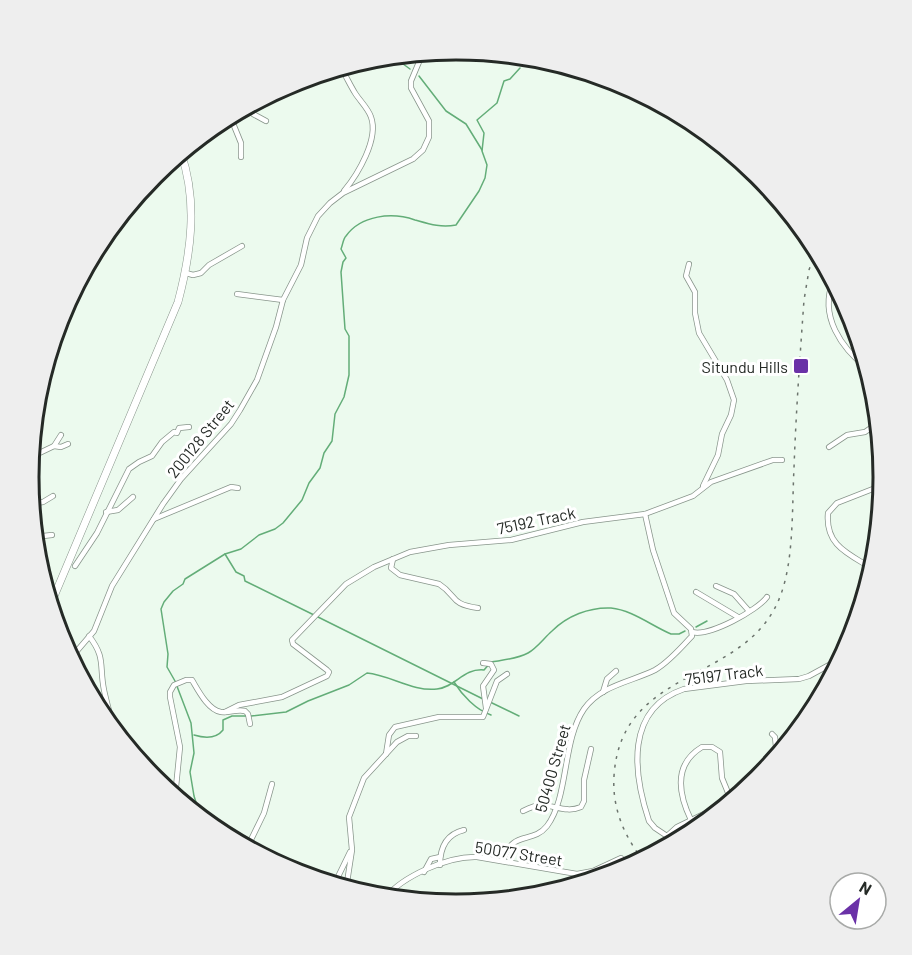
<svg xmlns="http://www.w3.org/2000/svg" width="912" height="955" viewBox="0 0 912 955" font-family="Barlow,sans-serif">
	<style>
		.lines { fill: none; stroke-linecap: round; stroke-linejoin: round }
		.stream { stroke: #63ad78; stroke-width: 1.5 }
		.street-casing { stroke: #88958b; stroke-width: 6 }
		.secondary-casing { stroke: #88958b; stroke-width: 8 }
		.street { stroke: #fff; stroke-width: 4.5 }
		.secondary { stroke: #fff; stroke-width: 7 }
		.rail { stroke: #6c746d; stroke-width: 1.5; stroke-dasharray: 3 6; stroke-linecap: butt }
		.poi-dot { fill: #6a31a7; stroke: #fff; stroke-width: 2 }
		.labels { text-anchor: middle; dominant-baseline: central; stroke-width: 6; stroke-linejoin: round; paint-order: stroke }
		.poi-label { font-size: 16px; fill: #252a26; stroke: #fff; text-anchor: end }
		.street-label { font-size: 16px; fill: #252a26; stroke: #fff }
		.rim { fill: none; stroke: #252a26; stroke-width: 3 }
	</style>
	<rect width="100%" height="100%" fill="#ecfaee"/>
	<g class="lines">
		<!-- stream -->
		<g class="stream">
			<polyline points="392,56 410,69"/>
			<polyline points="419,76 446,111 466,124 482,150"/>
			<polyline points="225,554 236,572 244,576 245,581 314,615"/>
			<polyline points="318,617 483,699"/>
			<polyline points="696,627 707,621"/>
			<path d="M454,682C462,695 476,710 491,715"/>
			<polyline points="490,702 519,716"/>
			<path d="M251,716L286,712L308,701L349,685L367,673C390,675 413,692 437,689C456,687 463,668 484,670L491,662C503,660 517,659 528,653C537,648 544,638 552,631C567,616 589,607 611,608C632,610 652,626 671,634H679L685,631"/>
			<path d="M194,735C204,738 216,739 223,730V720L232,716H246"/>
			<path d="M201,818L194,796L190,772L194,753L191,723L175,681L167,667L168,654L161,609L164,602L173,591L183,584L185,579L225,554L241,549L259,535L275,529L283,523L302,500L309,483L320,468L324,453L332,441L335,414L344,397L349,375V336L345,329L341,272L343,262L346,258L341,249C343,244 343,239 346,236C361,215 392,212 415,220C429,224 441,228 456,225L479,191L485,178L487,165L482,151L484,133L477,120L497,103L504,81L510,79L520,68"/>
		</g>
		<defs>
			<g id="street">
				<path d="M341,68C346,76 350,85 355,93C360,101 368,108 371,117C379,139 358,174 344,191"/>
				<polyline points="246,107 253,114 266,121"/>
				<polyline points="230,116 241,143 241,157"/>
				<polyline points="689,264 686,276 695,292 695,313 699,333 727,380 734,400 731,415 722,434 718,455 703,486"/>
				<polyline points="186,273 193,275 201,273 209,265 242,246"/>
				<path d="M833,281C819,316 841,348 868,369"/>
				<polyline points="237,294 283,300"/>
				<polyline points="54,446 61,447 68,444"/>
				<polyline points="829,447 847,435 865,432 878,423"/>
				<polyline points="31,457 54,446 61,435"/>
				<polyline points="31,504 43,502 53,496"/>
				<polyline points="106,512 118,510 133,497"/>
				<polyline points="154,519 231,487 238,488"/>
				<polyline points="34,537 52,535"/>
				<path d="M393,559L391,568L400,575L439,584C458,596 449,604 478,608"/>
				<polyline points="75,566 97,533 129,469 139,462 152,456 162,442 174,432 177,433 179,428 189,427"/>
				<path d="M873,569C849,554 825,546 828,513L837,503L883,485"/>
				<polyline points="716,586 734,594 749,611"/>
				<polyline points="696,592 738,617"/>
				<path d="M692,632C709,637 758,610 767,597"/>
				<path d="M89,636C106,658 99,665 104,690C107,704 111,718 115,732"/>
				<polyline points="70,659 94,631 112,586 163,504 181,479 231,424 240,410 257,380 276,327 283,300 301,265 307,238 318,216 330,203 343,193 413,159 423,150 429,137 429,121 411,88 411,81 419,62 420,54"/>
				<polyline points="483,663 491,664 494,670 483,686 486,708"/>
				<polyline points="603,692 607,679 616,671"/>
				<polyline points="225,712 239,705 282,697 327,676 329,672 327,670 293,644 292,640 346,584 374,567 410,552 449,545 511,540 583,522 645,514 693,496 711,482 773,460 782,460"/>
				<polyline points="772,734 775,737 777,757"/>
				<polyline points="386,754 389,735 395,727 439,717 483,717 497,681 507,674"/>
				<path d="M175,797L180,747L170,697V692L174,685L186,680H192C198,690 208,710 221,712C229,713 237,709 245,711L248,714L250,724"/>
				<path d="M523,811C529,808 535,805 542,805C556,806 567,813 581,807L584,801V780L591,749"/>
				<path d="M691,820C678,793 674,764 702,747H712L720,752L722,778L731,800"/>
				<path d="M667,836L655,828L649,821C633,773 625,709 684,689L746,681L799,679L809,676L842,658"/>
				<polyline points="667,836 677,827 737,798"/>
				<polyline points="667,836 670,845"/>
				<polyline points="247,848 264,813 272,784"/>
				<path d="M503,861C512,829 532,845 547,826C569,797 562,741 584,709C601,685 631,682 655,670C668,663 682,647 692,636L691,629L674,613L653,550L645,514"/>
				<path d="M440,865C440,846 447,834 464,830"/>
				<polyline points="424,872 431,859 440,857"/>
				<polyline points="334,885 350,852"/>
				<polyline points="346,889 352,850 349,817 364,778 397,742 408,736 416,736"/>
				<path d="M385,898C403,876 448,856 477,857L577,874L593,871L621,858"/>
			</g>
			<path id="secondary" d="M50,606L178,302C191,253 198,202 181,153"/>
		</defs>
		<!-- street casing -->
		<use href="#street" class="street-casing"/>
		<!-- secondary casing -->
		<use href="#secondary" class="secondary-casing"/>
		<!-- street -->
		<use href="#street" class="street"/>
		<!-- secondary -->
		<use href="#secondary" class="secondary"/>
		<!-- rail -->
		<path class="rail" d="M643,860C624,836 612,808 614,776C621,664 749,685 781,594C794,559 792,506 794,468C796,412 800,356 804,300L809,270L816,249"/>
	</g>
	<!-- markers -->
	<rect class="poi-dot" x="793" y="358" width="16" height="16" rx="3"/>
	<g class="labels">
		<!-- poi labels -->
		<g class="poi-label">
			<text x="788" y="366">Situndu Hills</text>
		</g>
		<!-- street labels -->
		<g class="street-label">
			<text transform="translate(200 438) rotate(-51)">200128 Street</text>
			<text transform="translate(536 520) rotate(-12)">75192 Track</text>
			<text transform="translate(724 674) rotate(-7)">75197 Track</text>
			<text transform="translate(552 768) rotate(-74)">50400 Street</text>
			<text transform="translate(519 853) rotate(9)">50077 Street</text>
		</g>
	</g>
	<!-- crop -->
	<path d="M0 0H912V955H0ZM39 477a417 417 0 1 1 834 0a417 417 0 1 1-834 0Z" fill="#eee" fill-rule="evenodd"/>
	<path class="rim" d="M39 477a417 417 0 1 1 834 0a417 417 0 1 1-834 0Z"/>
	<!-- north arrow -->
	<g transform="translate(858 901) rotate(30)"><circle r="28" fill="#ffffff" stroke="#a8aaa8" stroke-width="1.5"/>
	<path d="M0-4.5L10 22L0 15L-10 22Z" fill="#6a31a7"/>
	<text y="-9" font-size="16" font-weight="bold" text-anchor="middle" fill="#252a26">N</text>
	</g>
</svg>
